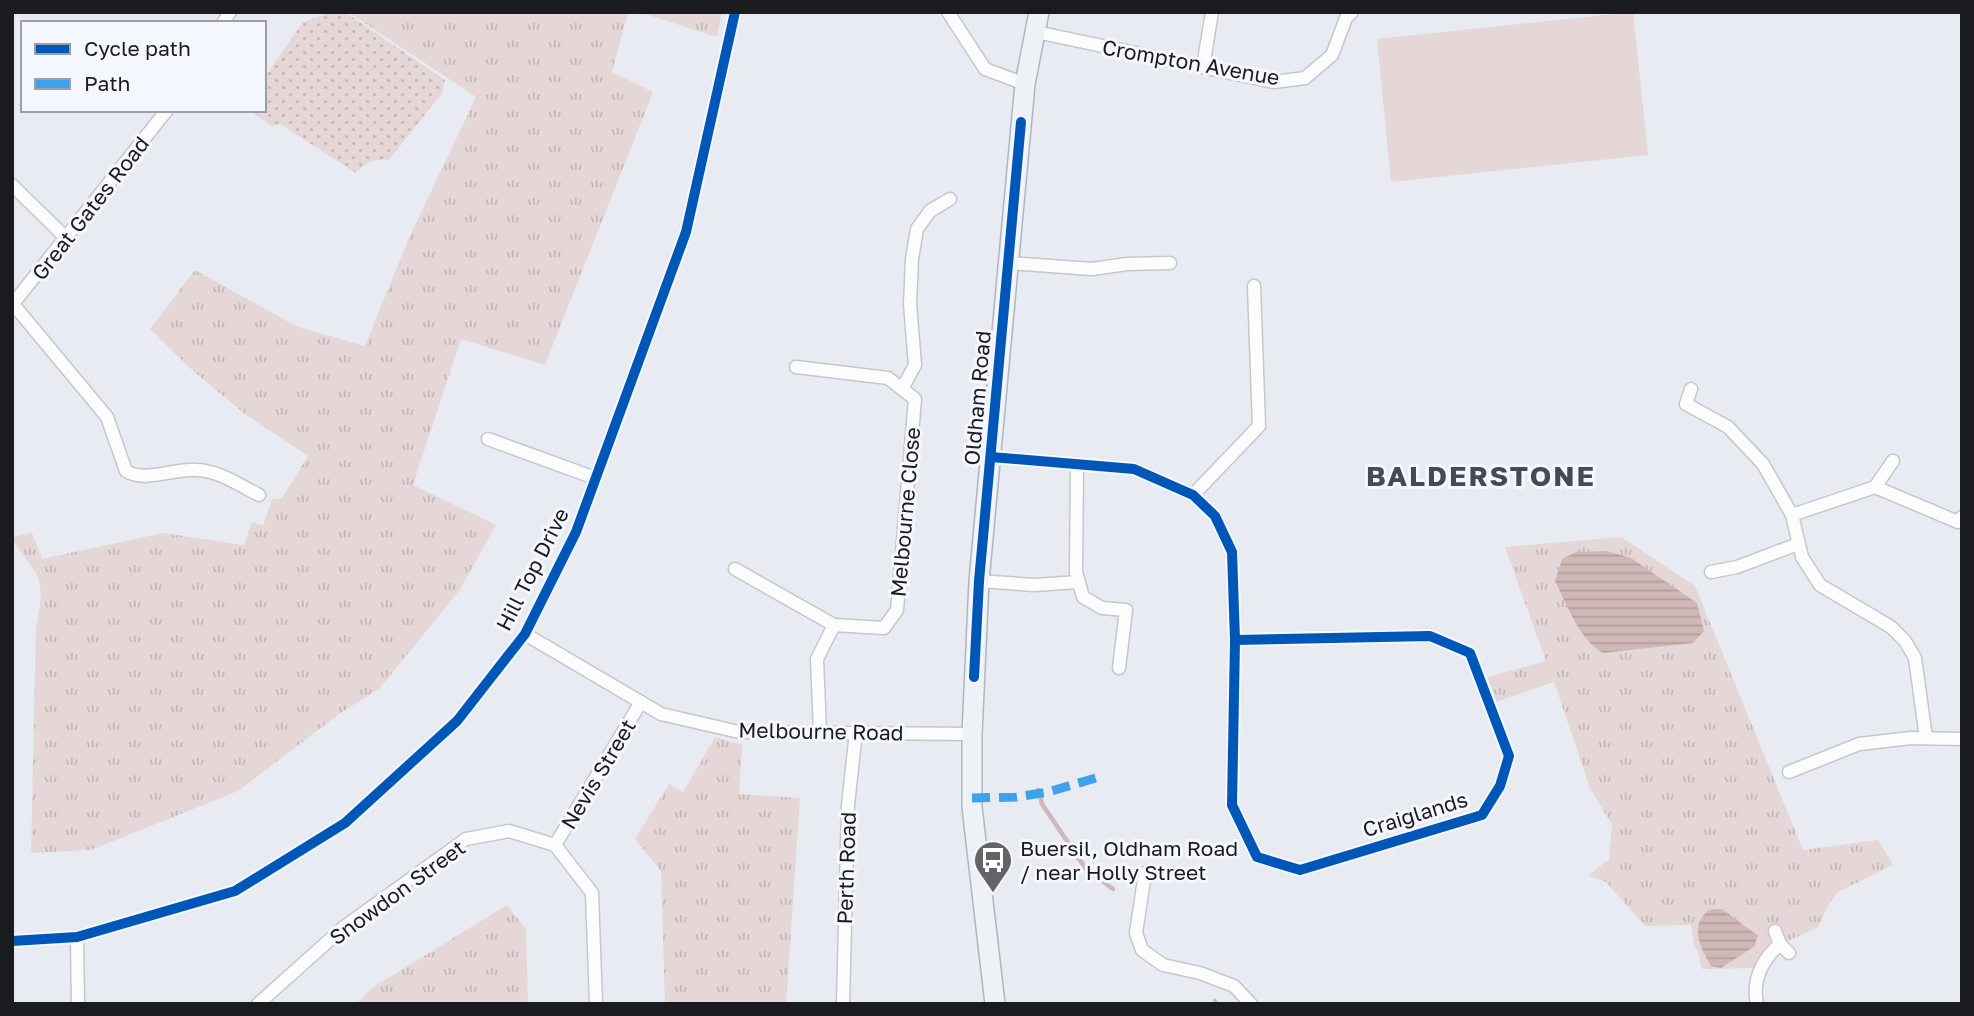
<svg xmlns="http://www.w3.org/2000/svg" width="1974" height="1016" viewBox="0 0 1974 1016" font-family="'Golos Text',sans-serif">
	<style>
		.grass { fill: url(#grass-dots) }
		.park { fill: url(#park-tufts) }
		.pitch { fill: #e5d6d7 }
		.water { fill: url(#water-rules) }
		.lines { fill: none; stroke-linecap: round; stroke-linejoin: round }
		.stream { stroke: #cfb8b6; stroke-width: 4.5 }
		.street-casing { stroke: #c5c7cc; stroke-width: 15 }
		.primary-casing { stroke: #b0b6c1; stroke-width: 22 }
		.street { stroke: #fcfcfd; stroke-width: 12 }
		.primary { stroke: #eef1f6; stroke-width: 19 }
		.quiet { stroke: #3da2ea; stroke-width: 9; stroke-dasharray: 18 9; stroke-linecap: butt }
		.cycleway-casing { stroke: #f4f7fe; stroke-width: 15 }
		.cycleway { stroke: #0057b8; stroke-width: 10 }
		.labels { text-anchor: middle; dominant-baseline: central; stroke-width: 6; stroke-linejoin: round; paint-order: stroke }
		.street-label { font-size: 21px; fill: #1a1b1f; stroke: #f4f7fe }
		.poi-label { font-size: 21px; fill: #1a1b1f; stroke: #f4f7fe; text-anchor: start }
		.district-label { font-size: 28px; font-weight: bold; letter-spacing: 2px; fill: #464b53; stroke: #f4f7fe }
	</style>
	<defs>
		<pattern id="grass-dots" width="8" height="8" patternUnits="userSpaceOnUse" patternTransform="scale(1.75)"><rect width="8" height="8" fill="#e5d6d7"/><path d="M2 2h.1M6 6h.1" fill="none" stroke="#c4b7b8" stroke-width="1.8" stroke-linecap="round"/></pattern>
		<pattern id="park-tufts" width="24" height="20" patternUnits="userSpaceOnUse" patternTransform="scale(1.75)"><rect width="24" height="20" fill="#e5d6d7"/><path d="M3 7l-1-3M5 7V3M7 7l1-3M15 17l-1-3M17 17v-4M19 17l1-3" fill="none" stroke="#c4b7b8"/></pattern>
		<pattern id="water-rules" width="6" height="5" patternUnits="userSpaceOnUse" patternTransform="scale(1.75)"><rect width="6" height="5" fill="#cfb8b6"/><path d="M0 2.5h6" fill="none" stroke="#b19e9c"/></pattern>
	</defs>
	<rect width="100%" height="100%" fill="#e8ebf1"/>
	<!-- grass -->
	<path class="grass" d="M331,12L348,14L445,80L442,93L389,160C373,159 367,162 356,173L280,124L272,126L249,110H264V78L303,22Z"/>
	<!-- park -->
	<g class="park">
		<path d="M348,12H628L612,72L653,92L545,365L461,339L413,485L496,525L459,591L379,689L339,714L238,791L91,850L31,853L36,628C39,610 45,587 35,571C27,559 17,550 12,537L32,533L42,559L163,533L244,545L252,522L263,526L272,499L282,498L308,456L245,414L193,371L150,329L195,270L298,327L365,346L408,240L476,97Z"/>
		<polygon points="639,12 722,12 717,37"/>
		<polygon points="1621,537 1695,586 1803,850 1878,840 1893,865 1838,892 1830,902 1818,927 1765,952 1755,968 1702,969 1697,949 1694,946 1691,925 1645,926 1606,882 1588,876 1609,859 1612,825 1590,788 1554,682 1496,702 1485,678 1546,661 1505,547"/>
		<polygon points="715,737 742,745 739,794 800,798 786,1004 665,1004 661,871 635,839 669,784 683,792"/>
		<polygon points="507,905 526,929 528,1004 356,1004 372,988"/>
	</g>
	<!-- pitch -->
	<polygon class="pitch" points="1633,12 1648,155 1391,182 1377,39"/>
	<!-- water -->
	<g class="water">
		<path d="M1607,551L1631,558L1697,603L1704,631L1693,643L1603,653C1578,638 1568,606 1555,581L1562,559L1576,552Z"/>
		<path d="M1711,909H1722L1757,935L1755,946L1721,968L1711,966C1700,948 1688,923 1711,909Z"/>
	</g>
	<g class="lines">
		<!-- stream -->
		<g class="stream">
			<polyline points="1038,790 1042,804 1086,869 1113,889"/>
			<polyline points="1215,1001 1216,1004"/>
		</g>
		<defs>
			<g id="street">
				<polyline points="948,12 985,69 1025,84"/>
				<polyline points="223,23 230,12"/>
				<polyline points="1036,32 1274,82 1305,78 1332,55 1346,18 1352,12"/>
				<polyline points="1203,67 1212,12"/>
				<polyline points="12,185 65,237"/>
				<polyline points="1009,263 1092,269 1127,264 1170,263"/>
				<path d="M13,304L107,417L126,471C145,483 175,468 197,470C220,471 239,485 259,495"/>
				<polyline points="12,305 167,110"/>
				<polyline points="796,367 888,378 915,399 897,610 884,628 834,625 817,659 820,732"/>
				<polyline points="902,389 915,365 910,304 912,259 917,229 930,211 950,199"/>
				<polyline points="1691,389 1686,404 1728,427 1763,464 1792,515 1802,557 1820,585 1891,627 1905,641 1915,658 1926,738"/>
				<polyline points="488,439 595,478"/>
				<polyline points="991,457 1134,469 1193,495 1215,516 1232,552 1235,640 1232,805 1257,857 1300,870 1482,815 1500,786 1509,756 1470,653 1430,636 1235,640"/>
				<polyline points="1077,465 1076,572 1083,597 1102,608 1126,610 1119,668"/>
				<polyline points="1875,487 1893,461"/>
				<polyline points="1193,495 1259,426 1254,286"/>
				<polyline points="1792,515 1875,487 1958,522 1962,517"/>
				<polyline points="735,569 834,625"/>
				<polyline points="1711,572 1737,567 1798,544"/>
				<polyline points="979,581 1034,585 1079,582"/>
				<polyline points="525,634 661,714 739,732 972,734"/>
				<polyline points="1789,772 1859,744 1911,738 1962,739"/>
				<polyline points="555,845 592,893 596,1004"/>
				<polyline points="555,845 641,702"/>
				<polyline points="1145,873 1136,933 1142,950 1163,965 1200,973 1234,986 1251,1004"/>
				<polyline points="1775,931 1780,944 1789,953"/>
				<polyline points="77,937 78,1004"/>
				<polyline points="12,941 77,937 235,891 345,823 457,721 525,634 576,532 686,232 735,12"/>
				<polyline points="258,1004 344,927 466,839 509,831 555,845"/>
				<polyline points="843,1004 848,805 856,732"/>
				<path d="M1757,1004C1752,980 1762,960 1780,944"/>
			</g>
			<polyline id="primary" points="995,1004 972,807 972,734 979,581 1025,84 1039,12"/>
		</defs>
		<!-- street casing -->
		<use href="#street" class="street-casing"/>
		<!-- primary casing -->
		<use href="#primary" class="primary-casing"/>
		<!-- street -->
		<use href="#street" class="street"/>
		<!-- primary -->
		<use href="#primary" class="primary"/>
		<!-- quiet -->
		<polyline class="quiet" points="972,798 1016,797 1048,792 1099,777"/>
		<defs>
			<g id="cycleway">
				<polyline points="991,457 1134,469 1193,495 1215,516 1232,552 1235,640 1232,805 1257,857 1300,870 1482,815 1500,786 1509,756 1470,653 1430,636 1235,640"/>
				<polyline points="974,677 979,581 1021,122"/>
				<polyline points="12,941 77,937 235,891 345,823 457,721 525,634 576,532 686,232 735,12"/>
			</g>
		</defs>
		<!-- cycleway casing -->
		<use href="#cycleway" class="cycleway-casing"/>
		<!-- cycleway -->
		<use href="#cycleway" class="cycleway"/>
	</g>
	<!-- icons -->
	<defs>
		<symbol id="bus-pin" viewBox="-11 -11 22 30"><path d="M0 17L-7.5 6A9.5 9.5 0 1 1 7.5 6Z" fill="#626468" stroke="#f4f7fe"/><path d="M-5-6H5V4H4V6H2V4H-2V6H-4V4H-5ZM-3.5-4V0h7V-4ZM-3.5 1.2v1.5H-2V1.2ZM2 1.2v1.5H3.5V1.2Z" fill="#fff"/></symbol>
	</defs>
	<g fill-rule="evenodd">
		<use href="#bus-pin" x="971" y="838" width="44" height="60"/>
	</g>
	<g class="labels">
		<!-- street labels -->
		<g class="street-label">
			<text transform="translate(1191 62) rotate(10)">Crompton Avenue</text>
			<text transform="translate(90 208) rotate(-52)">Great Gates Road</text>
			<text transform="translate(977 398) rotate(-85)">Oldham Road</text>
			<text transform="translate(905 512) rotate(-85)">Melbourne Close</text>
			<text transform="translate(532 569) rotate(-63)">Hill Top Drive</text>
			<text transform="translate(821 731) rotate(1)">Melbourne Road</text>
			<text transform="translate(598 774) rotate(-59)">Nevis Street</text>
			<text transform="translate(1415 814) rotate(-17)">Craiglands</text>
			<text transform="translate(846 868) rotate(-88)">Perth Road</text>
			<text transform="translate(397 892) rotate(-36)">Snowdon Street</text>
		</g>
		<!-- poi labels -->
		<g class="poi-label">
			<text x="1020" y="848">Buersil, Oldham Road<tspan x="1020" dy="24">/ near Holly Street</tspan></text>
		</g>
		<!-- district labels -->
		<g class="district-label">
			<text x="1481" y="475">BALDERSTONE</text>
		</g>
	</g>
	<!-- border -->
	<rect width="1974" height="1016" fill="none" stroke="#1a1b1f" stroke-width="28"/>
	<!-- legend -->
	<rect x="21" y="21" width="245" height="91" fill="#f4f7fe" stroke="#9d9fa5" stroke-width="2"/>
	<rect x="35" y="44" width="35" height="10" fill="#0057b8" stroke="#9d9fa5" stroke-width="2"/>
	<text x="84" y="56" font-size="21" fill="#1a1b1f">Cycle path</text>
	<rect x="35" y="79" width="35" height="10" fill="#3da2ea" stroke="#9d9fa5" stroke-width="2"/>
	<text x="84" y="91" font-size="21" fill="#1a1b1f">Path</text>
</svg>
